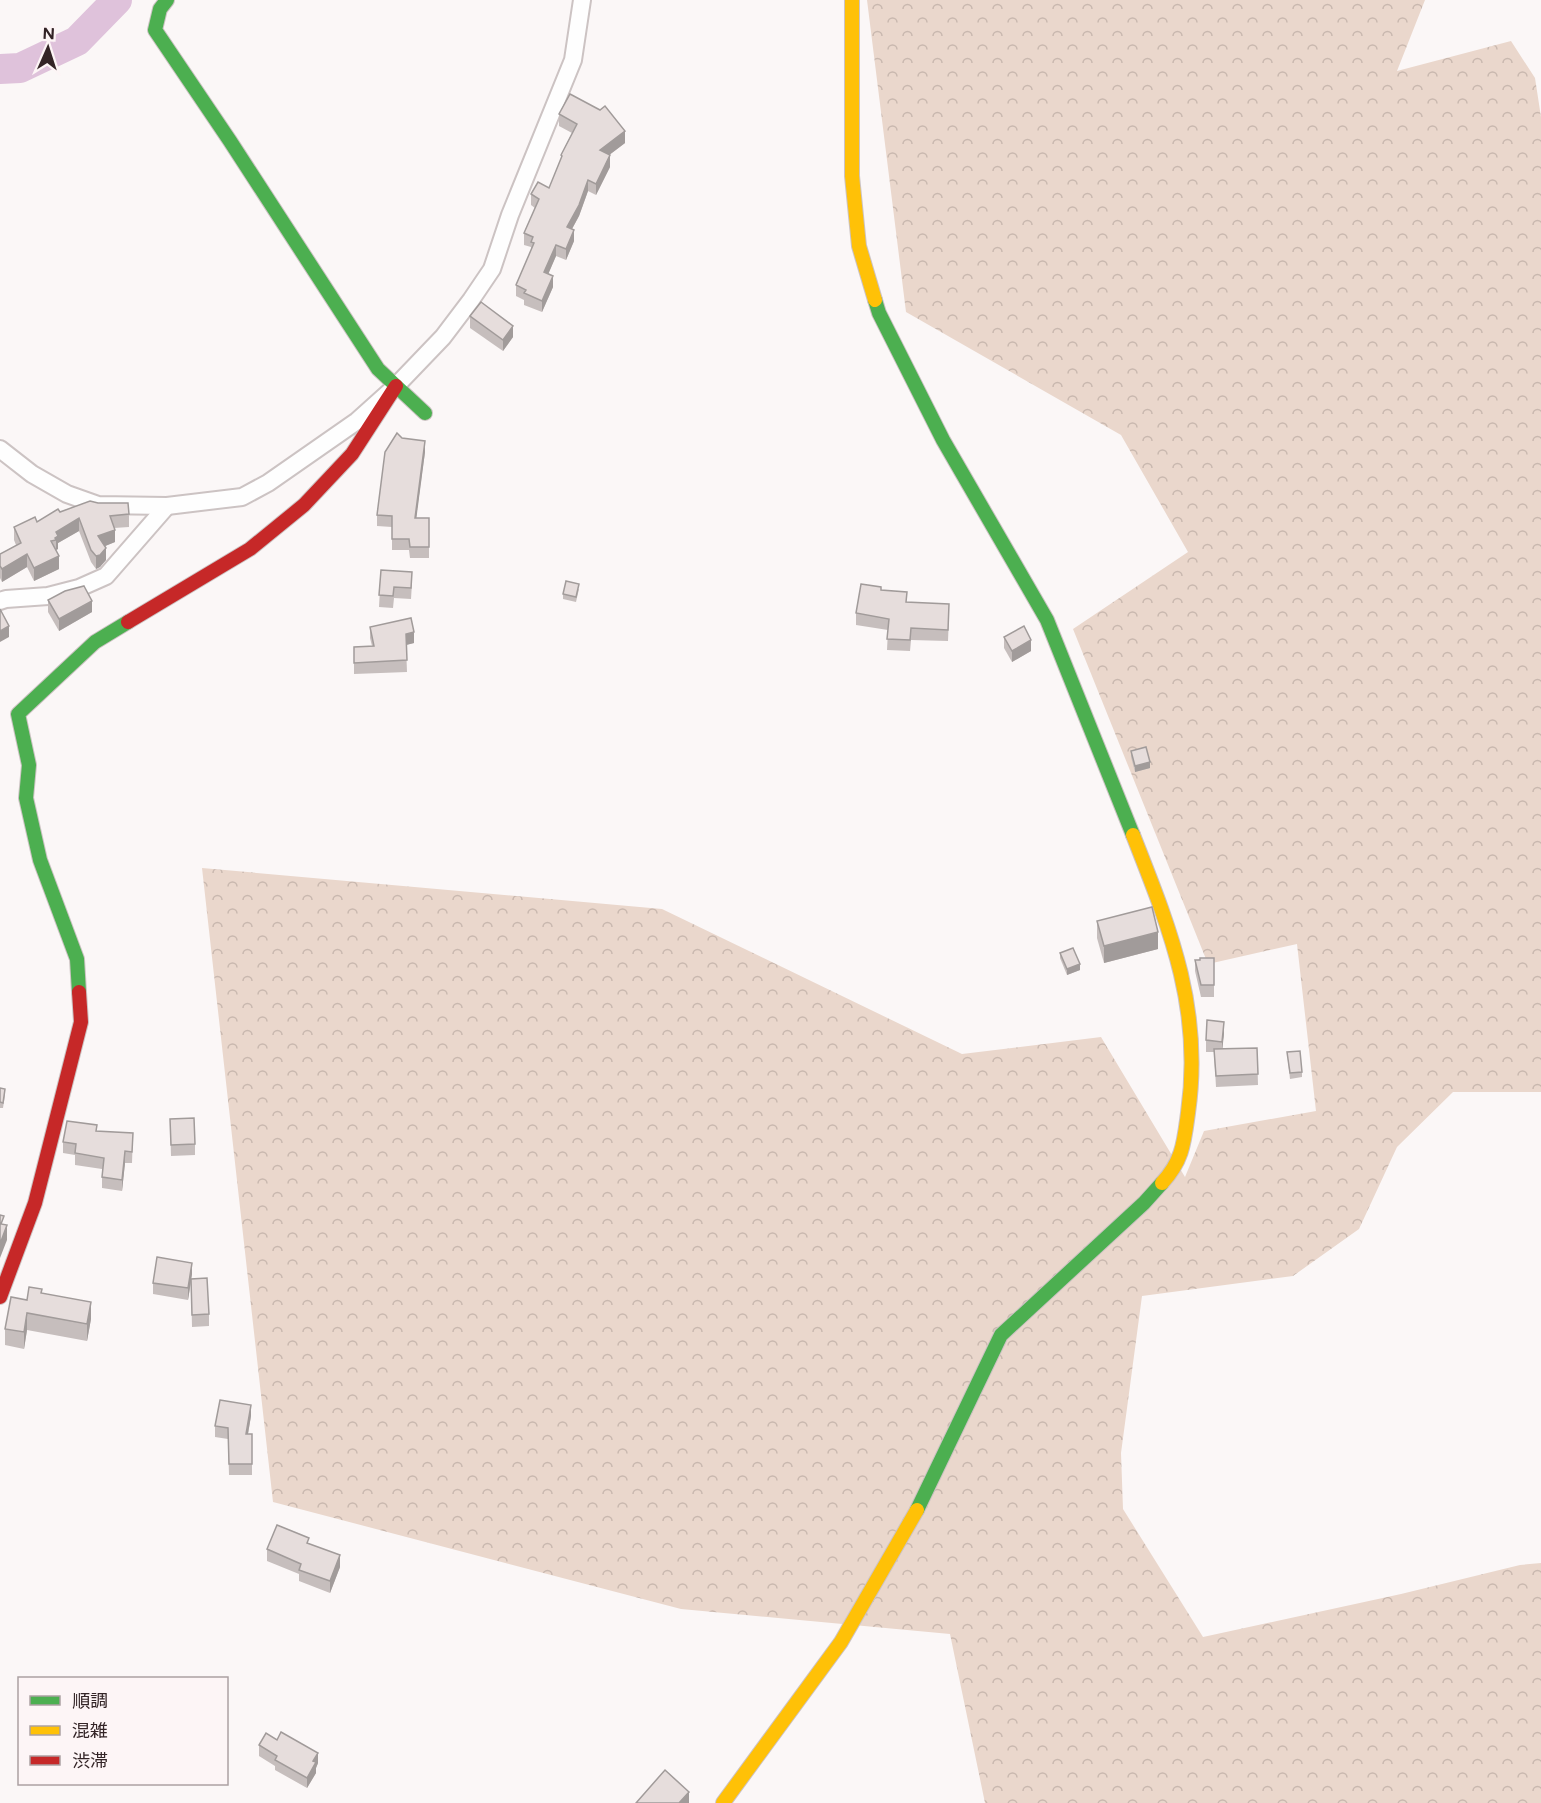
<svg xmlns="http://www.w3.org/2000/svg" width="1541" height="1803" viewBox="0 0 1541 1803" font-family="Figtree,'Noto Sans JP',sans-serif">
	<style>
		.forest { fill: url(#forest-crowns) }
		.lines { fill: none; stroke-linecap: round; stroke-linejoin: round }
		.river { stroke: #dfc2db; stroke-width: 30 }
		.street-casing { stroke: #ccc3c3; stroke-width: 20 }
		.fast-casing { stroke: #ccc3c3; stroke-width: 16 }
		.slow-casing { stroke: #ccc3c3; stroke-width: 16 }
		.jam-casing { stroke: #ccc3c3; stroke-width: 16 }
		.street { stroke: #fefefe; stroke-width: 16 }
		.fast { stroke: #4caf50; stroke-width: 14 }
		.slow { stroke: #ffc107; stroke-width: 14 }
		.jam { stroke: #c62828; stroke-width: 14 }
		.wall { fill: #c6bebd }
		.shaded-wall { fill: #a19b9a }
		.building { fill: #e6dddc; stroke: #a19b9a; stroke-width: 1.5 }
	</style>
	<defs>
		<pattern id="forest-crowns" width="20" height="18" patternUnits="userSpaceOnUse" patternTransform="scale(1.5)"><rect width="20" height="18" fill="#ead7cc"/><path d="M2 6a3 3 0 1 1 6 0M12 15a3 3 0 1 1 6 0" fill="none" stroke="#c9b8af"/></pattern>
	</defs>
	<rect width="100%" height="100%" fill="#fbf7f7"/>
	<!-- forest -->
	<polygon class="forest" points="867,0 1425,0 1397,71 1511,41 1535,78 1541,117 1541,1092 1453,1092 1397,1147 1359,1229 1293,1276 1142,1296 1121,1453 1123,1509 1203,1637 1401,1594 1520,1565 1541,1563 1541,1803 985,1803 950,1634 681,1609 273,1502 202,868 662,909 962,1054 1101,1037 1185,1177 1204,1131 1316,1111 1297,944 1208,964 1073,629 1188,552 1121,435 906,312"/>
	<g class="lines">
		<!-- river -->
		<polyline class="river" points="0,69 20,68 77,41 117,0"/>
		<defs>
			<g id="street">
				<polyline points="0,449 32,474 67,494 98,505 167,506 242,497 268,483 357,421 396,386 443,337 471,300 492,269 510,215 573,60 582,0"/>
				<polyline points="0,601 6,599 48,596 79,588 106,576 167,506"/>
			</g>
			<g id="fast">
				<polyline points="167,0 160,9 155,30 230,141 378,369 425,413"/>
				<polyline points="875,300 879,313 943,440 1047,620 1133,835"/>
				<polyline points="79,992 77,959 40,860 26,798 29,765 18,714 95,642 128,622"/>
				<polyline points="917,1510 1001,1335 1144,1203 1162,1183"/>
			</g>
			<g id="slow">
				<polyline points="852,0 852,176 859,246 875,300"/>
				<path d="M1133,835C1170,929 1203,1009 1188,1113C1184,1142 1183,1160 1162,1183"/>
				<polyline points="723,1803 841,1642 917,1510"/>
			</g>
			<g id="jam">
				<polyline points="128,622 250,549 304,505 352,454 396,386"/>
				<polyline points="0,1297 35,1203 81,1022 79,992"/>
			</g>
		</defs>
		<!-- street casing -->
		<use href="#street" class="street-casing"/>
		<!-- fast casing -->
		<use href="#fast" class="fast-casing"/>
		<!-- slow casing -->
		<use href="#slow" class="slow-casing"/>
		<!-- jam casing -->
		<use href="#jam" class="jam-casing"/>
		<!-- street -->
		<use href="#street" class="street"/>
		<!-- fast -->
		<use href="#fast" class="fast"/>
		<!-- slow -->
		<use href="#slow" class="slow"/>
		<!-- jam -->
		<use href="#jam" class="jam"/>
	</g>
	<!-- wall -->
	<g class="wall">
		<polygon points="559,114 625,143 609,155 610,167 596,195 588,191 579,216 572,229 574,241 566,260 556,256 548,274 553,287 542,312 524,305 524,300 516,296 516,285 531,251 531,247 524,245 524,233 535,208 531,205 531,194 549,188 561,159 561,155 572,133 559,126"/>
		<polygon points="470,316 513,337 503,351 470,328"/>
		<polygon points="402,438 425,452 416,518 429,518 429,558 410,558 409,550 392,550 392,527 377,526 377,515"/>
		<polygon points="60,512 129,514 129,527 114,528 115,542 105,546 106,560 100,567 96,569 91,562 79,531 58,543 58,549 56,550 59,569 34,581 27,567 2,582 0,578 0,554 16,545 14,540 14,527 37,522"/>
		<polygon points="381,570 412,583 411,599 394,598 393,608 379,607"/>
		<polygon points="579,589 576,602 563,599 563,594"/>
		<polygon points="881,590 907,602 949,615 948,641 911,640 910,651 887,650 888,630 856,625 856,613"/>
		<polygon points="48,600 92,612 59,631 48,612"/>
		<polygon points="370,627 414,643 406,645 407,672 354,674 354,647 372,646 370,638"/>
		<polygon points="1004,637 1031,651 1012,662 1004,648"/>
		<polygon points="1131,751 1150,768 1135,772 1131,757"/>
		<polygon points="1097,921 1158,949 1104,963 1097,938"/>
		<polygon points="1060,953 1080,970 1067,975 1060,958"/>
		<polygon points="1214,958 1214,997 1201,997 1195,971 1195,960"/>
		<polygon points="1224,1033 1222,1049 1257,1048 1258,1085 1216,1087 1214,1052 1206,1052 1206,1040"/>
		<polygon points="1287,1052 1302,1072 1302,1077 1290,1079"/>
		<polygon points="0,1088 5,1095 3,1108 0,1108"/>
		<polygon points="170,1119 195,1144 195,1155 171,1156"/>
		<polygon points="97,1131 133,1133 132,1163 125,1163 122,1191 102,1188 102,1169 75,1165 75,1155 63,1153 63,1142"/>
		<polygon points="192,1274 191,1279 209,1314 209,1326 192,1327 191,1282 188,1300 153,1294 153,1283"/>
		<polygon points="42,1293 91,1319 87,1341 27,1330 24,1349 5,1345 5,1329 27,1300"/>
		<polygon points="251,1416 248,1434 252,1434 252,1475 229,1475 228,1439 215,1437 215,1426"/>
		<polygon points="309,1544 340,1567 330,1593 299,1581 299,1574 267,1561 267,1549"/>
		<polygon points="259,1745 318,1763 316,1768 316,1773 307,1788 275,1770 275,1766 259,1756"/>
	</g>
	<!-- shaded-wall -->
	<g class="shaded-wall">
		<polygon points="625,131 625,143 600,162 600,150"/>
		<polygon points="610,155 610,167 596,195 596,184"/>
		<polygon points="588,180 588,191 579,216 567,238 567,227"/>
		<polygon points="574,230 574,241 566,260 566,249"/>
		<polygon points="556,245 556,256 544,284 544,272"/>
		<polygon points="553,276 553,287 542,312 542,301"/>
		<polygon points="513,326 513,337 503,351 503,340"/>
		<polygon points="425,441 425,452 415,529 415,518"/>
		<polygon points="79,518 79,531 58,543 58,549 56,550 56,532"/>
		<polygon points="115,530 115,542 98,549 98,536"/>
		<polygon points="106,548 106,560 100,567 96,569 96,556"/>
		<polygon points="27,554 27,567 2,582 2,569"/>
		<polygon points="59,556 59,569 34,581 34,568"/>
		<polygon points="92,601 92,612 59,631 59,619"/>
		<polygon points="9,626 9,637 0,642 0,631"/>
		<polygon points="414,632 414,643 406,645 406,634"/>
		<polygon points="1031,640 1031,651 1012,662 1012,651"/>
		<polygon points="1150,762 1150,768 1135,772 1135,766"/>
		<polygon points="1158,932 1158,949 1104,963 1104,946"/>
		<polygon points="1080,964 1080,970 1067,975 1067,969"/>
		<polygon points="1224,1022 1224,1033 1222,1053 1222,1042"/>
		<polygon points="125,1151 125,1163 122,1191 122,1180"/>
		<polygon points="7,1225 7,1240 0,1258 0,1244"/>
		<polygon points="192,1263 192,1274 188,1300 188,1288"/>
		<polygon points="91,1302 91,1319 87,1341 87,1324"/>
		<polygon points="27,1313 27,1330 24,1349 24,1332"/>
		<polygon points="251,1405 251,1416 246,1445 246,1434"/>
		<polygon points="340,1555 340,1567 330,1593 330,1581"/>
		<polygon points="318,1753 318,1763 316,1768 316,1773 307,1788 307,1778 313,1761"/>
		<polygon points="689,1792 689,1803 679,1803"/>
	</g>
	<!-- building -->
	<g class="building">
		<polygon points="570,94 600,110 605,106 625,131 600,150 610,155 596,184 588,180 579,205 567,227 574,230 566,249 556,245 544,272 553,276 542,301 524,293 526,290 516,285 534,243 531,242 533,237 524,233 539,199 531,194 538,182 549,188 562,156 561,155 577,124 559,114"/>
		<polygon points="481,302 513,326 503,340 470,316"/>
		<polygon points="397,433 402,438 425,441 415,518 429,518 429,547 410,547 409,539 392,539 392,516 377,515 385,452"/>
		<polygon points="90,501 98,503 128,503 129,514 110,516 115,530 98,536 106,548 100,555 96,556 91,550 79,518 56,532 58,536 55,538 56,540 51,541 59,556 34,568 27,554 2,569 0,566 0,554 21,543 14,527 35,517 37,522 58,509 60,512"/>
		<polygon points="381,570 412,572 411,588 394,587 393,596 379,595"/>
		<polygon points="566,581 579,584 576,597 563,594"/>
		<polygon points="861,584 881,587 881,590 907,592 906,602 949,604 948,630 911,628 910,640 887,639 889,619 856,613"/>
		<polygon points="84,586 92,601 59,619 48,600 65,591"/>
		<polygon points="0,609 9,626 0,631"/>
		<polygon points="411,618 414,632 406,634 407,660 354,663 354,647 374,646 370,627"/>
		<polygon points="1024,626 1031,640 1012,651 1004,637"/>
		<polygon points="1146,747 1150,762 1135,766 1131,751"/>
		<polygon points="1152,907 1158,932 1104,946 1097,921"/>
		<polygon points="1073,948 1080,964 1067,969 1060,953"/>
		<polygon points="1200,958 1214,958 1214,985 1201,985 1195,960 1200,960"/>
		<polygon points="1207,1020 1224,1022 1222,1042 1206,1040"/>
		<polygon points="1257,1048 1258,1074 1216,1076 1214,1049"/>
		<polygon points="1300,1051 1302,1072 1290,1073 1287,1052"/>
		<polygon points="0,1088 5,1089 3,1103 0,1102"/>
		<polygon points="194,1118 195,1144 171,1145 170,1119"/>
		<polygon points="67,1121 97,1125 96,1131 133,1133 132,1152 125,1151 122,1180 102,1177 104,1158 75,1153 76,1144 63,1142"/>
		<polygon points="0,1215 4,1216 1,1224 7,1225 0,1244"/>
		<polygon points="157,1257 192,1263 188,1288 153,1283"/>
		<polygon points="207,1278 209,1314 192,1315 191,1279"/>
		<polygon points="29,1287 42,1289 41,1293 91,1302 87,1324 27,1313 24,1332 5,1329 11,1297 27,1300"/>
		<polygon points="220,1400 251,1405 246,1434 252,1434 252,1464 229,1464 228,1428 215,1426"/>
		<polygon points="277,1525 309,1538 307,1543 340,1555 330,1581 299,1570 301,1564 267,1549"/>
		<polygon points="281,1732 318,1753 313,1761 316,1762 307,1778 275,1760 277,1756 259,1745 266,1733 277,1740"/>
		<polygon points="665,1770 689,1792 679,1803 636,1803"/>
	</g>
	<!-- legend -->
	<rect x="18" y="1677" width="210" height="108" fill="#fdf5f6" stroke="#aca1a3" stroke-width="1.5"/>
	<rect x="30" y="1696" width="30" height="9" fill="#4caf50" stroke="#aca1a3" stroke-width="1.5"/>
	<text x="72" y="1707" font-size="18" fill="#332426">順調</text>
	<rect x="30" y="1726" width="30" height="9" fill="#ffc107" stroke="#aca1a3" stroke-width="1.5"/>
	<text x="72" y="1737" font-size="18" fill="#332426">混雑</text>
	<rect x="30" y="1756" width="30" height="9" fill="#c62828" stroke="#aca1a3" stroke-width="1.5"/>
	<text x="72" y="1767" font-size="18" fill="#332426">渋滞</text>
	<!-- north arrow -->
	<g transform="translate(48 48) rotate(3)" stroke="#fdf5f6" stroke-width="4.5" paint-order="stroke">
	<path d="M0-4.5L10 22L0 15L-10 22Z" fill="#332426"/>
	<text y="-9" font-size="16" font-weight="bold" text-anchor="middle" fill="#332426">N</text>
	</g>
</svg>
